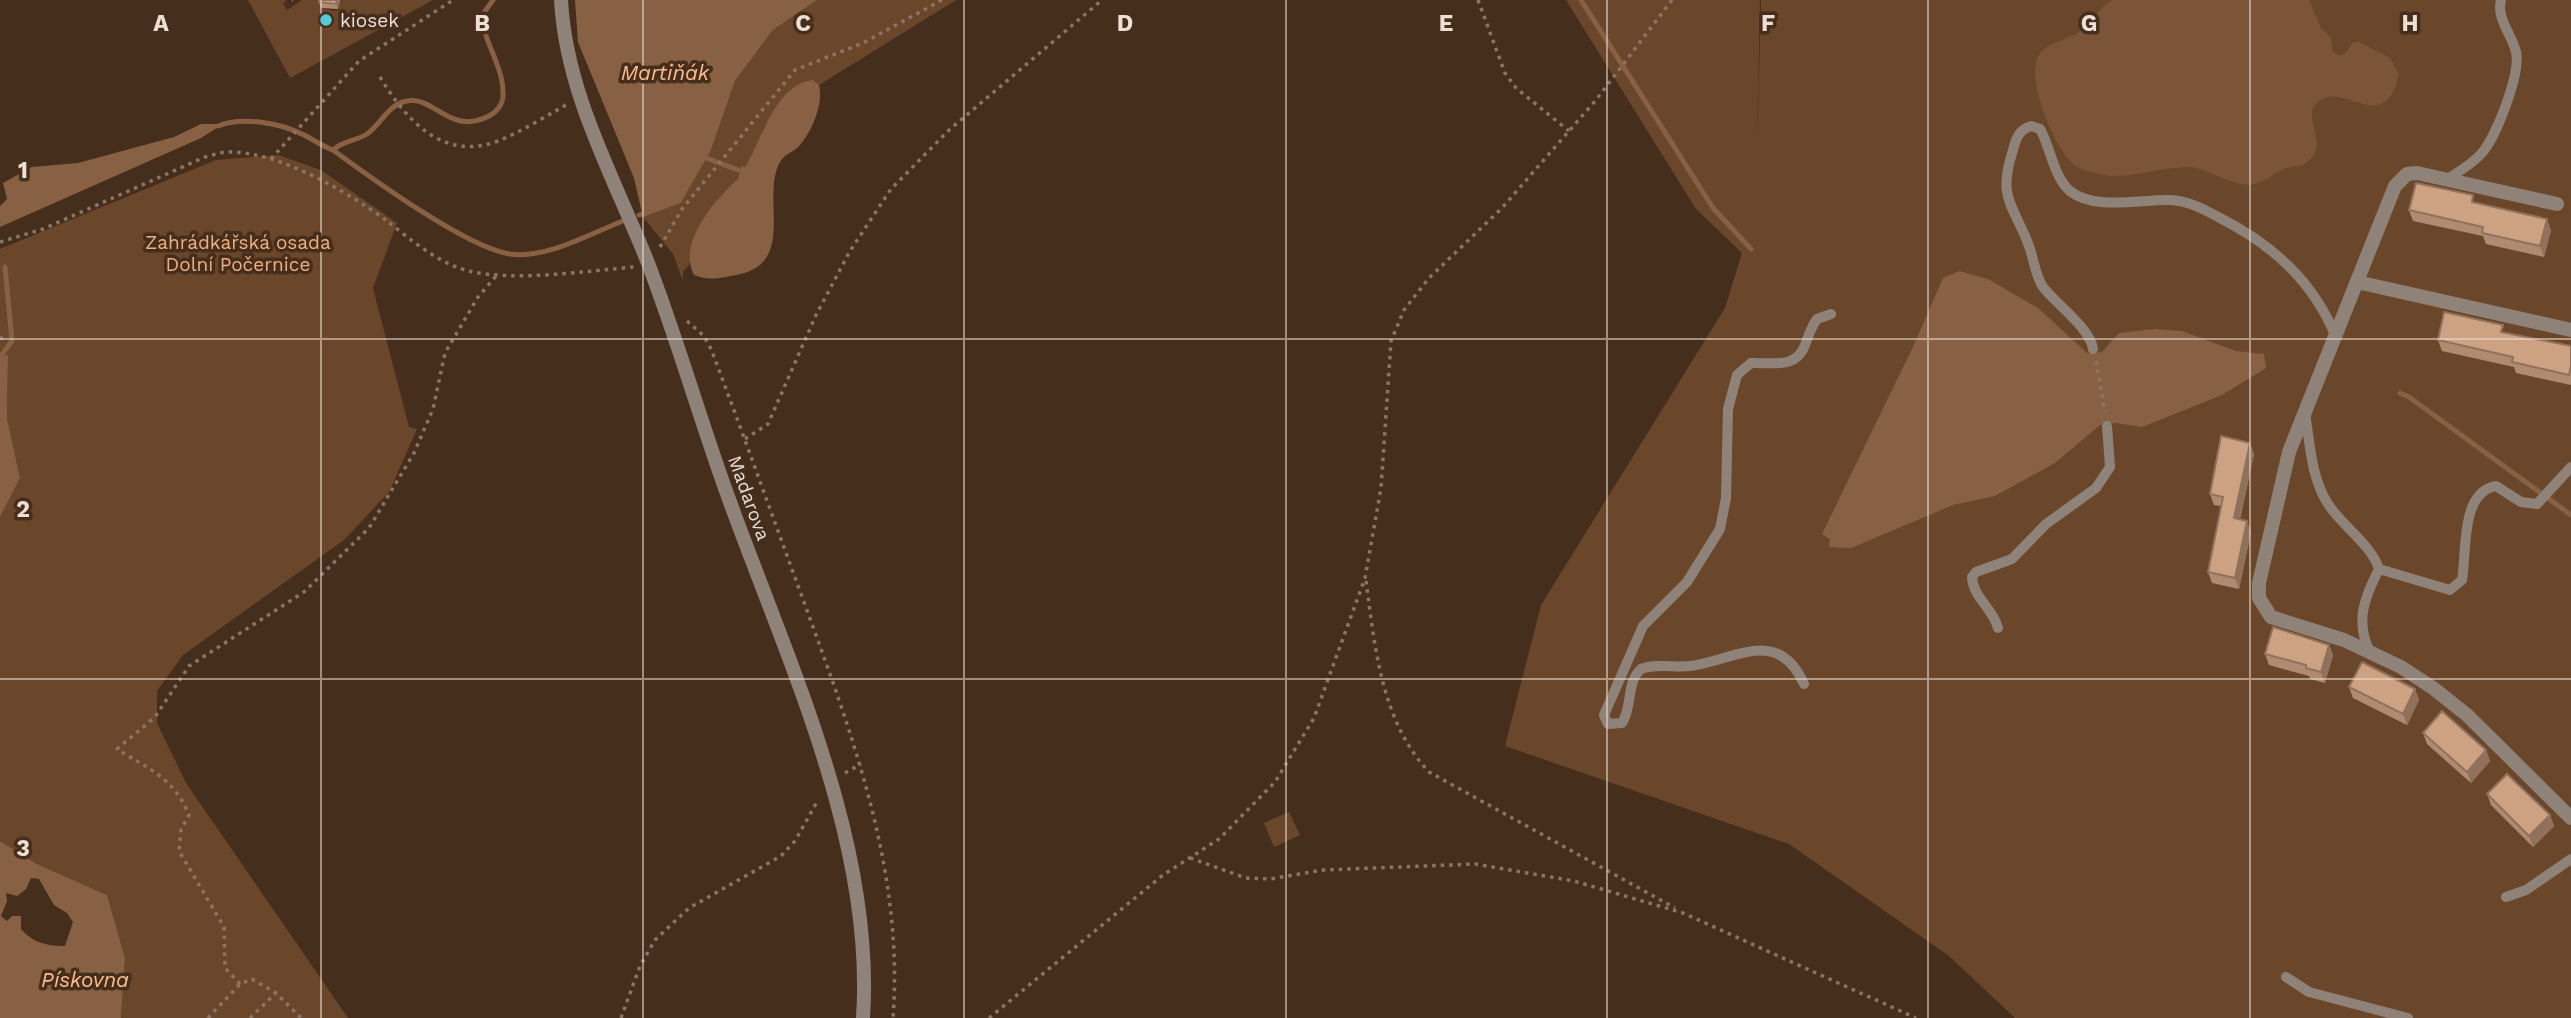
<svg xmlns="http://www.w3.org/2000/svg" width="2571" height="1018" viewBox="0 0 2571 1018" font-family="'Work Sans',sans-serif">
	<style>
		.green { fill: #6a472b }
		.forest { fill: #7c5538 }
		.water { fill: #886144; fill-rule: evenodd }
		.lines { fill: none; stroke-linecap: round; stroke-linejoin: round }
		.stream { stroke: #886144; stroke-width: 5 }
		.path { stroke: #8a7566; stroke-width: 3.5; stroke-dasharray: 3.5 5; stroke-linecap: butt }
		.lane { stroke: #8f8379; stroke-width: 10 }
		.street { stroke: #8f8379; stroke-width: 14 }
		.wall { fill: #b08b71 }
		.shaded-wall { fill: #90715c }
		.building { fill: #cda283; stroke: #90715c; stroke-width: 2 }
		.grid { fill: none; stroke: #eeded3; stroke-width: 2; stroke-opacity: 0.55 }
		.poi-dot { fill: #53cbdb; stroke: #462e1c; stroke-width: 2.5 }
		.labels { text-anchor: middle; dominant-baseline: central; stroke-width: 7; stroke-linejoin: round; paint-order: stroke }
		.poi-label { font-size: 19px; fill: #eeded3; stroke: #462e1c; text-anchor: start }
		.park-label { font-size: 19px; fill: #f0b081; stroke: #462e1c }
		.street-label { font-size: 19px; fill: #eeded3; stroke: #462e1c }
		.water-label { font-size: 21px; font-style: italic; fill: #febd8e; stroke: #462e1c }
		.grid-label { font-size: 23px; text-anchor: middle; font-weight: bold; fill: #eeded3; stroke: #462e1c; stroke-width: 7; stroke-linejoin: round; paint-order: stroke }
	</style>
	<rect width="100%" height="100%" fill="#462e1c"/>
	<!-- green -->
	<g class="green">
		<polygon points="248,0 287,0 283,3 287,10 302,0 322,0 321,8 335,11 339,9 339,0 433,0 290,78"/>
		<polygon points="817,0 956,0 819,85 813,81 764,127 760,142 745,167 741,167 738,179 696,231 689,265 683,271 683,281 673,254 643,217 681,203 711,150 735,81 773,30"/>
		<polygon points="1566,0 1760,0 1757,147 1761,0 2571,0 2571,1018 2015,1018 1949,956 1789,844 1505,746 1541,605 1725,308 1742,253 1696,209"/>
		<polygon points="278,155 321,170 397,223 373,288 409,427 417,429 389,492 344,540 183,655 157,691 157,723 186,783 348,1018 121,1018 125,958 107,895 37,864 0,841 0,517 20,478 7,418 8,356 0,356 0,249 216,160"/>
		<polygon points="1289,812 1300,835 1274,847 1264,823"/>
	</g>
	<!-- forest -->
	<path class="forest" d="M2112,0H2309L2321,28L2331,38L2332,51L2340,56L2347,52L2352,43L2359,42L2390,58L2399,74C2385,138 2345,81 2319,101C2298,117 2333,143 2306,163C2301,167 2292,166 2286,168C2276,172 2268,180 2258,183C2235,191 2210,167 2187,167C2154,167 2125,183 2092,172C2086,171 2077,168 2073,164C2054,148 2026,79 2038,57C2045,42 2065,41 2078,33C2091,24 2098,9 2112,0Z"/>
	<!-- water -->
	<g class="water">
		<polygon points="575,0 817,0 773,30 735,81 711,150 681,203 643,217 634,178 578,42"/>
		<path d="M813,80L819,85C824,103 811,135 797,148C791,153 785,154 780,162C760,198 798,264 736,275C720,278 709,281 694,275C677,242 715,200 738,179L741,166L745,167C762,140 775,84 813,80Z"/>
		<polygon points="201,124 223,124 201,138 0,227 0,206 7,199 3,183 32,167 78,163 174,137"/>
		<polygon points="1959,271 1988,279 2038,308 2087,353 2102,352 2119,333 2155,329 2182,331 2236,351 2264,354 2266,368 2222,395 2142,427 2115,423 2100,425 2055,463 1995,496 1953,505 1851,548 1829,547 1830,539 1822,534 1913,347 1943,278"/>
		<polygon points="8,355 7,418 20,478 0,517 0,356"/>
		<path d="M0,841L37,864L107,895L125,958L121,1018H0ZM31,878L39,879L54,905L67,913L73,922L65,946C47,946 33,943 21,929V916H12L7,921L1,916L7,901L6,893L17,896L26,889Z"/>
	</g>
	<g class="lines">
		<!-- stream -->
		<g class="stream">
			<polyline points="1581,0 1713,208 1751,249"/>
			<path d="M218,126C242,116 281,123 304,135C314,140 322,146 333,150C342,141 356,141 367,134C380,125 387,107 403,102C434,92 447,137 489,116C497,112 503,104 503,95C504,68 485,44 481,17L493,0"/>
			<path d="M333,150C370,177 467,248 510,254C547,259 589,234 623,221"/>
			<polyline points="706,158 738,170"/>
			<polyline points="639,215 642,214"/>
			<polyline points="0,357 12,341 5,267"/>
			<polyline points="2400,393 2409,397 2571,515"/>
		</g>
		<!-- path -->
		<g class="path">
			<polyline points="292,0 293,0"/>
			<polyline points="1478,0 1505,73 1516,88 1569,131"/>
			<path d="M380,77C406,120 443,162 498,141C521,132 544,117 566,105"/>
			<polyline points="271,159 359,61 453,0"/>
			<path d="M0,242L43,229L205,157C214,155 223,151 232,152C281,153 348,192 387,221C410,239 439,264 469,271C514,282 587,271 634,267"/>
			<polyline points="660,247 682,209 795,70 863,43 942,0"/>
			<path d="M687,321L704,336L711,349C743,433 773,518 804,602C853,737 904,872 893,1018"/>
			<polyline points="0,338 3,338"/>
			<polyline points="2096,361 2105,412"/>
			<polyline points="745,439 768,424 816,315 850,251 891,189 949,130 1102,0"/>
			<path d="M1366,581C1375,647 1381,721 1429,772L1675,908"/>
			<polyline points="845,773 861,764"/>
			<polyline points="1190,858 1246,878 1270,879 1323,870 1475,864 1574,881 1683,913 1916,1018"/>
			<path d="M240,984L225,968L224,927L179,851L181,830L189,815C174,778 149,769 117,749L155,717L189,666L304,592L369,528L414,453L433,409L445,353L478,297L497,275"/>
			<polyline points="208,1018 240,984 252,979 276,993 301,1018"/>
			<polyline points="250,1018 276,993"/>
			<polyline points="621,1018 640,966 655,940 689,908 781,856 795,841 818,800"/>
			<polyline points="989,1018 1163,875 1219,839 1275,782 1314,718 1365,578 1381,488 1391,341 1404,310 1429,278 1502,208 1596,100 1672,0"/>
		</g>
		<!-- lane -->
		<g class="lane">
			<path d="M2446,180C2458,172 2471,165 2481,154C2496,138 2521,73 2516,52C2512,34 2496,19 2501,0"/>
			<path d="M2093,349C2090,328 2057,305 2043,287C2035,275 2034,260 2029,246C2013,203 1997,199 2013,150C2016,138 2019,130 2031,126L2040,129C2051,148 2053,176 2070,191C2095,211 2141,199 2170,200C2189,201 2203,209 2220,218C2273,245 2313,281 2336,337"/>
			<path d="M2305,413C2310,443 2311,478 2328,504C2342,526 2371,544 2379,569C2364,598 2355,622 2370,652"/>
			<path d="M2379,569L2450,590L2462,580C2467,552 2460,492 2496,486L2521,502L2537,504L2571,467"/>
			<path d="M1998,628C1993,608 1973,598 1972,577L1976,572L2012,559L2046,524L2096,488L2110,467L2107,426"/>
			<path d="M1804,684C1778,625 1733,661 1690,666C1674,668 1656,663 1641,669C1626,682 1633,706 1622,723L1608,724L1604,715L1643,626L1687,582L1720,529L1726,498L1728,409L1737,375L1751,363C1771,362 1796,370 1805,345C1809,335 1811,327 1817,319L1831,314"/>
			<polyline points="2506,897 2526,890 2571,859"/>
			<polyline points="2286,977 2309,992 2408,1018"/>
		</g>
		<!-- street -->
		<g class="street">
			<path d="M561,0C566,94 614,177 648,263C678,341 701,423 730,502C788,662 875,844 863,1018"/>
			<polyline points="2557,204 2417,173 2407,174 2395,186 2289,452 2259,583 2259,598 2271,617 2344,640 2401,667 2433,688 2467,715 2571,818"/>
			<polyline points="2357,282 2571,330"/>
		</g>
	</g>
	<!-- wall -->
	<g class="wall">
		<polygon points="340,0 338,9 321,8 319,2"/>
		<polygon points="2476,203 2551,230 2544,257 2486,244 2483,236 2413,221 2409,210"/>
		<polygon points="2506,333 2571,346 2571,385 2516,373 2514,367 2442,351 2438,340"/>
		<polygon points="2250,443 2254,454 2240,520 2251,532 2239,589 2212,583 2208,572 2221,506 2214,505 2210,494"/>
		<polygon points="2329,645 2333,655 2325,683 2310,679 2309,676 2269,665 2265,654"/>
		<polygon points="2349,687 2415,689 2419,700 2407,725 2353,698"/>
		<polygon points="2423,733 2486,750 2490,761 2471,783 2427,744"/>
		<polygon points="2487,794 2550,815 2554,826 2533,847 2491,805"/>
	</g>
	<!-- shaded-wall -->
	<g class="shaded-wall">
		<polygon points="337,0 340,0 338,9 336,4"/>
		<polygon points="2547,219 2551,230 2544,257 2540,246"/>
		<polygon points="2250,443 2254,454 2238,529 2234,518"/>
		<polygon points="2247,521 2251,532 2239,589 2235,578"/>
		<polygon points="2329,645 2333,655 2325,683 2321,672"/>
		<polygon points="2415,689 2419,700 2407,725 2403,714"/>
		<polygon points="2486,750 2490,761 2471,783 2467,772"/>
		<polygon points="2550,815 2554,826 2533,847 2529,836"/>
	</g>
	<!-- building -->
	<g class="building">
		<polygon points="319,0 337,0 336,4 319,2"/>
		<polygon points="2416,183 2473,195 2472,202 2547,219 2540,246 2482,233 2483,227 2409,210"/>
		<polygon points="2444,312 2503,325 2501,332 2571,346 2571,366 2569,375 2512,362 2513,357 2438,340"/>
		<polygon points="2221,436 2250,443 2234,518 2247,521 2235,578 2208,572 2223,497 2210,494"/>
		<polygon points="2273,627 2329,645 2321,672 2306,668 2306,665 2265,654"/>
		<polygon points="2362,662 2415,689 2403,714 2349,687"/>
		<polygon points="2442,711 2486,750 2467,772 2423,733"/>
		<polygon points="2507,774 2550,815 2529,836 2487,794"/>
	</g>
	<!-- grid -->
	<path class="grid" d="M321,0V1018M643,0V1018M964,0V1018M1286,0V1018M1607,0V1018M1928,0V1018M2250,0V1018M0,339H2571M0,679H2571"/>
	<!-- markers -->
	<circle class="poi-dot" cx="326" cy="20" r="7"/>
	<g class="labels">
		<!-- poi labels -->
		<g class="poi-label">
			<text x="340" y="20">kiosek</text>
		</g>
		<!-- park labels -->
		<g class="park-label">
			<text x="238" y="242">Zahrádkářská osada<tspan x="238" dy="22">Dolní Počernice</tspan></text>
		</g>
		<!-- street labels -->
		<g class="street-label">
			<text transform="translate(749 498) rotate(70)">Madarova</text>
		</g>
		<!-- water labels -->
		<g class="water-label">
			<text x="665" y="72">Martiňák</text>
			<text x="85" y="979">Pískovna</text>
		</g>
	</g>
	<g class="grid-label">
		<text x="161" y="31">A</text>
		<text x="482" y="31">B</text>
		<text x="803" y="31">C</text>
		<text x="1125" y="31">D</text>
		<text x="1446" y="31">E</text>
		<text x="1768" y="31">F</text>
		<text x="2089" y="31">G</text>
		<text x="2410" y="31">H</text>
		<text x="23" y="178">1</text>
		<text x="23" y="517">2</text>
		<text x="23" y="856">3</text>
	</g>
</svg>
